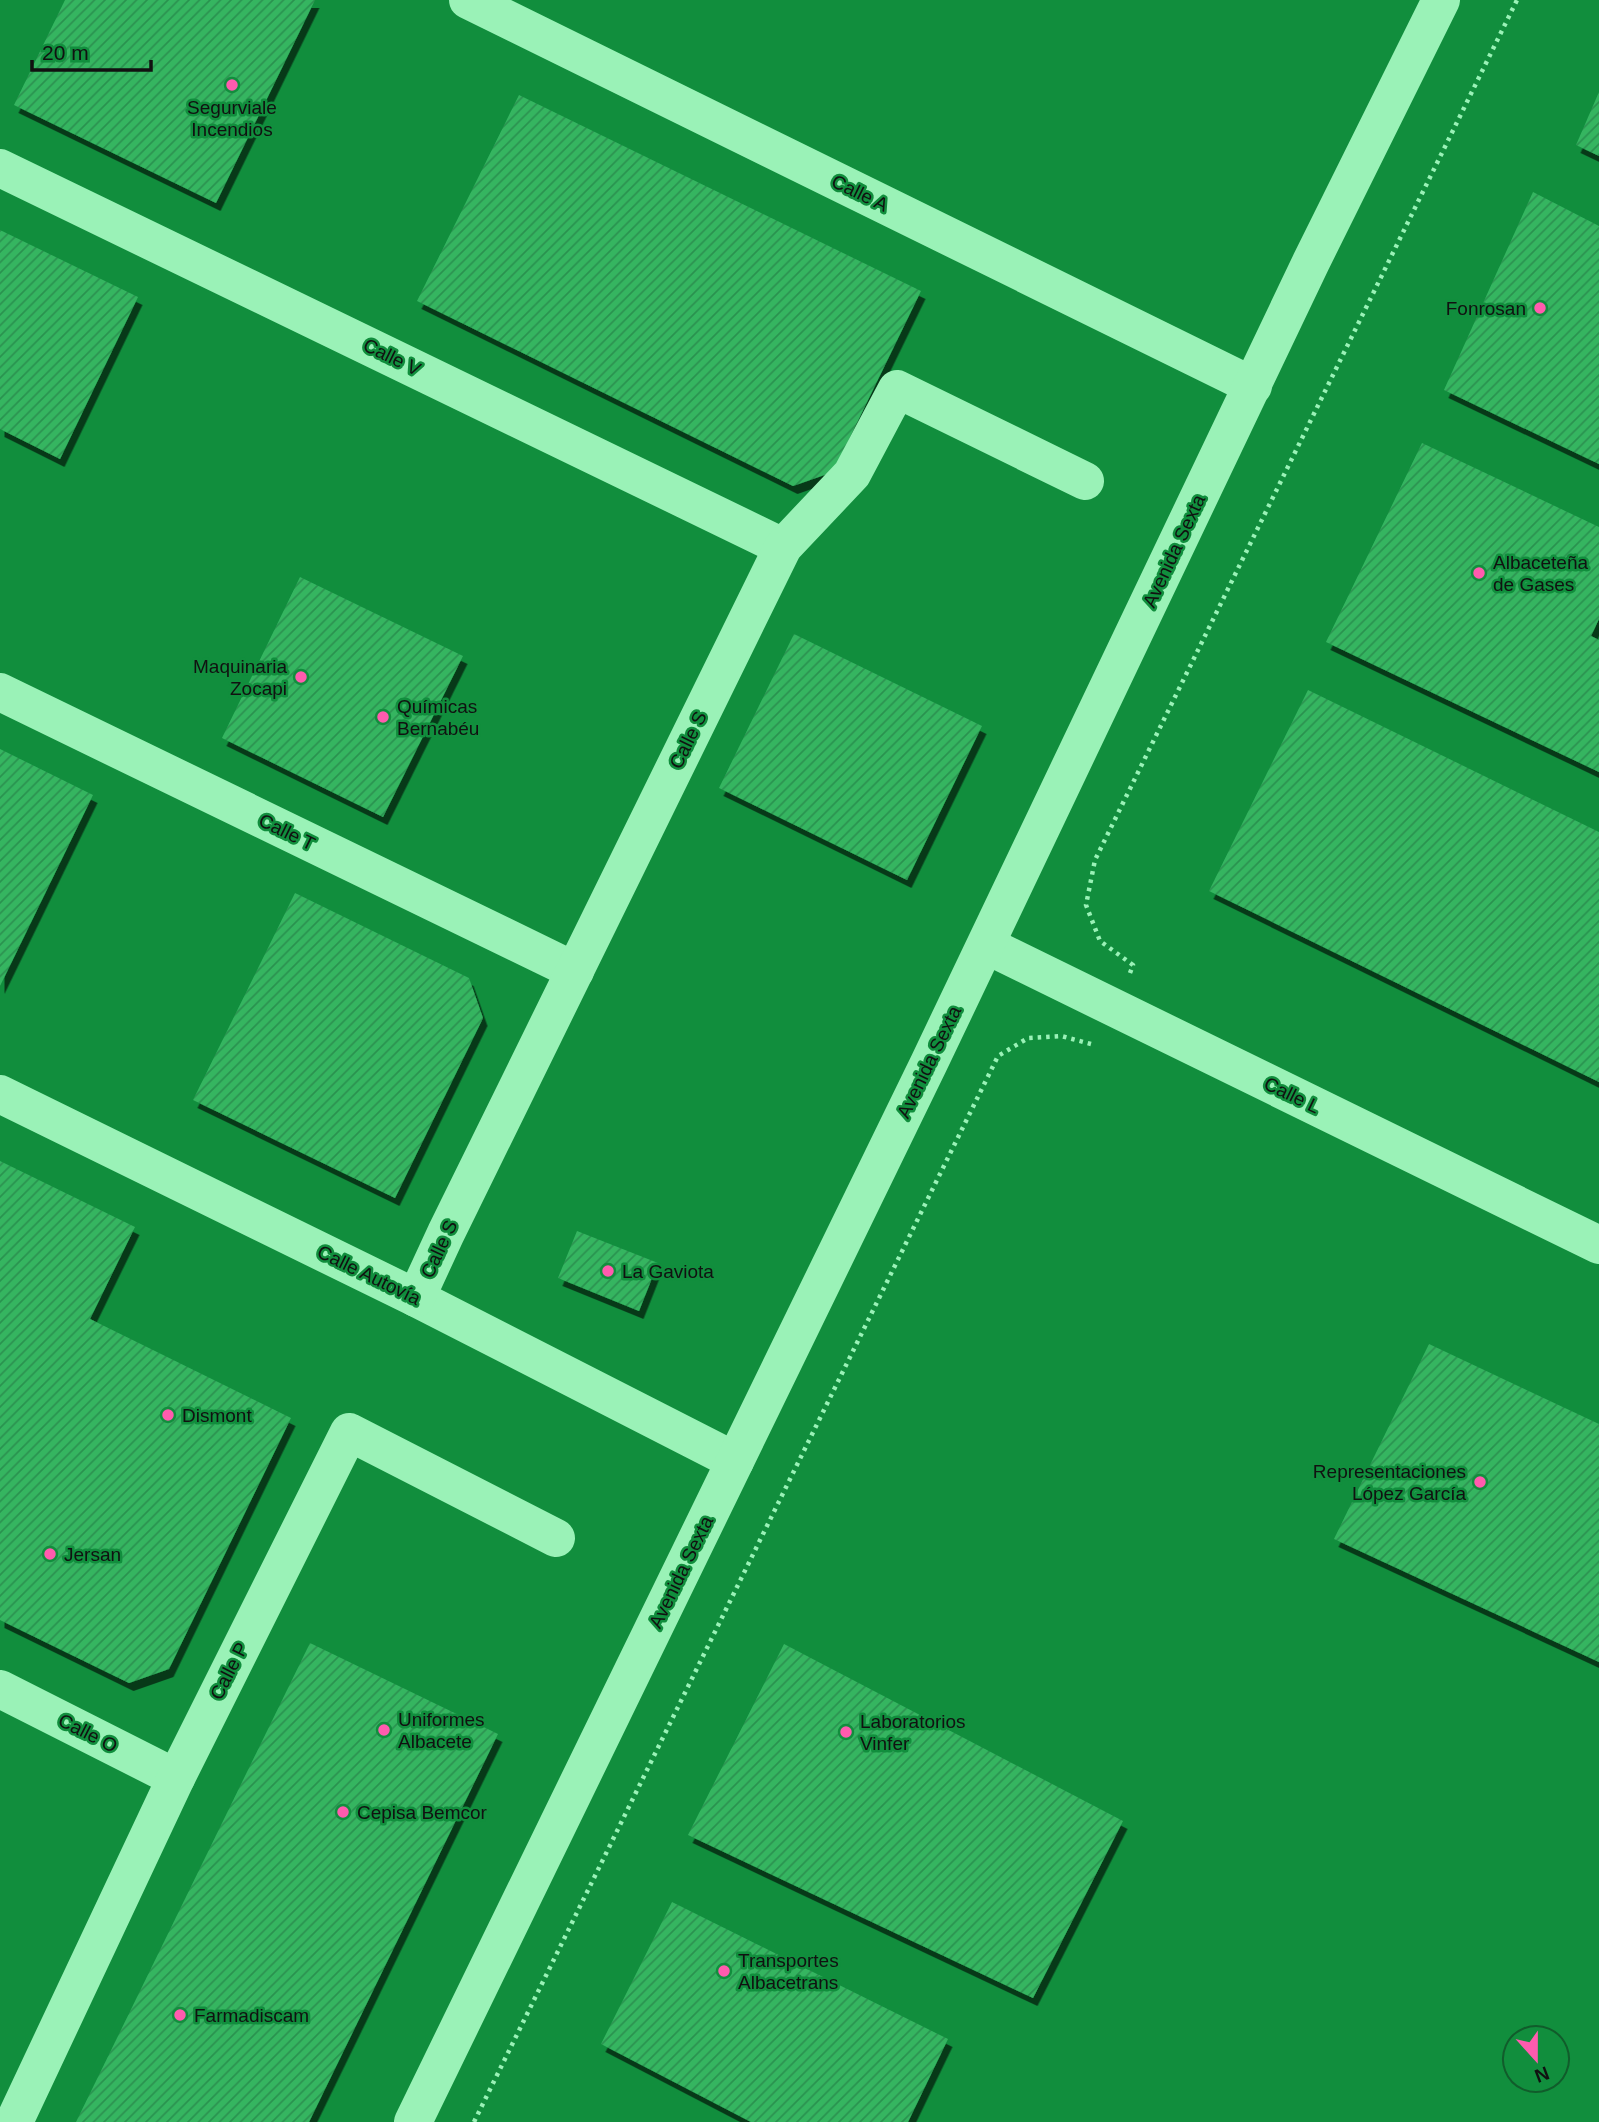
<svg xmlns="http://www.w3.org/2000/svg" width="1599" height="2122" viewBox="0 0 1599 2122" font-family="Helvetica,sans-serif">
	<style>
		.building { fill: url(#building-hatch); filter: url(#shadow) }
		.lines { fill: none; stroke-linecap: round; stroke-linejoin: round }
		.path { stroke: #9af2b7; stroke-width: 4.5; stroke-dasharray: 3.5 5; stroke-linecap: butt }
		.minor { stroke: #9af2b7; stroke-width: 38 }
		.poi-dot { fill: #ff5bae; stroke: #118e3d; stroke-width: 2.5 }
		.labels { text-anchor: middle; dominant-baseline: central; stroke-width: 5; stroke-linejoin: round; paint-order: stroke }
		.poi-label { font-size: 19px; fill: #111; stroke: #118e3d; text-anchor: start }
		.street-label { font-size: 19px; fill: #111; stroke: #118e3d }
	</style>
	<defs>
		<pattern id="building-hatch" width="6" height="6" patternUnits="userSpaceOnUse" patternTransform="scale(1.75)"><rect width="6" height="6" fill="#35b561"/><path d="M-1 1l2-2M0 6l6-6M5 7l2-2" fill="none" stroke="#2b924f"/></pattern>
		<filter id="shadow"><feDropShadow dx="4.5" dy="8" stdDeviation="0" flood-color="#0009"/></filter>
	</defs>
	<rect width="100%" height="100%" fill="#118e3d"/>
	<!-- building -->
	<g class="building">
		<polygon points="65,0 315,0 216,203 14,105"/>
		<polygon points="1599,92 1599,156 1576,145"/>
		<polygon points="519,95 921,291 833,472 793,486 417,301"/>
		<polygon points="1533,192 1599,226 1599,464 1444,390"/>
		<polygon points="0,230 138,297 60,459 0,429"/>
		<polygon points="1422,443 1599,527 1599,619 1591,636 1599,640 1599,772 1326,642"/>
		<polygon points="300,577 463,656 383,817 222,738"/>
		<polygon points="794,634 982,726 907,880 719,788"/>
		<polygon points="1308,690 1599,832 1599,1082 1209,891"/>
		<polygon points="0,749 93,795 0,986"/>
		<polygon points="295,893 469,978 483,1018 395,1198 193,1100"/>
		<polygon points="0,1161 135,1227 90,1319 291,1418 169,1669 129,1683 0,1620"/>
		<polygon points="577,1231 658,1263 639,1311 558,1278"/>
		<polygon points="1429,1344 1599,1424 1599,1662 1334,1539"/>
		<polygon points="310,1643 498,1734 309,2122 76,2122"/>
		<polygon points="784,1644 1123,1821 1033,1998 688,1835"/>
		<polygon points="672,1902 948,2039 908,2122 751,2122 601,2044"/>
	</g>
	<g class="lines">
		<!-- path -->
		<g class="path">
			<polyline points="1130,973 1133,965 1100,941 1086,905 1095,860 1517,0"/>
			<polyline points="474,2122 998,1056 1028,1038 1061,1036 1091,1044"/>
		</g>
		<!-- minor -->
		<g class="minor">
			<polyline points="468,0 1253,386"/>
			<polyline points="0,168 783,547"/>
			<polyline points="0,692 575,971"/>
			<polyline points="986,945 1599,1245"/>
			<polyline points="0,1094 416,1298 735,1461"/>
			<polyline points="416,1298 446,1233 783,547 852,474 897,389 1085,481"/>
			<polyline points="0,1689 176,1778"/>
			<polyline points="14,2122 176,1778 349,1432 556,1538"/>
			<polyline points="413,2122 929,1063 1311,262 1441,0"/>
		</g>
	</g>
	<!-- markers -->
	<g class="poi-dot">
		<circle cx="232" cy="85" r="7"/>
		<circle cx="1540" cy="308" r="7"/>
		<circle cx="1479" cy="573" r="7"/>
		<circle cx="301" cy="677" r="7"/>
		<circle cx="383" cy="717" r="7"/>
		<circle cx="608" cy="1271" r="7"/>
		<circle cx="168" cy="1415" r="7"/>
		<circle cx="1480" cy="1482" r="7"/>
		<circle cx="50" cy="1554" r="7"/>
		<circle cx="384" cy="1730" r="7"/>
		<circle cx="846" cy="1732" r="7"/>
		<circle cx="343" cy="1812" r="7"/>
		<circle cx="724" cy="1971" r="7"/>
		<circle cx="180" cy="2015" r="7"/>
	</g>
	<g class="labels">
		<!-- poi labels -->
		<g class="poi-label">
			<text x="232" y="107" text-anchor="middle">Segurviale<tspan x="232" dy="22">Incendios</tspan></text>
			<text x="1526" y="308" text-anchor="end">Fonrosan</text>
			<text x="1493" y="562">Albaceteña<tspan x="1493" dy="22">de Gases</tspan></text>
			<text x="287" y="666" text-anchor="end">Maquinaria<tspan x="287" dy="22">Zocapi</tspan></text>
			<text x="397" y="706">Químicas<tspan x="397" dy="22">Bernabéu</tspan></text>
			<text x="622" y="1271">La Gaviota</text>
			<text x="182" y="1415">Dismont</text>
			<text x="1466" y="1471" text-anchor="end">Representaciones<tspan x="1466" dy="22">López García</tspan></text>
			<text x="64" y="1554">Jersan</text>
			<text x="398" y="1719">Uniformes<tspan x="398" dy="22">Albacete</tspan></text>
			<text x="860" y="1721">Laboratorios<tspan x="860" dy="22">Vinfer</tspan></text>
			<text x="357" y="1812">Cepisa Bemcor</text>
			<text x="738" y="1960">Transportes<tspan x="738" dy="22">Albacetrans</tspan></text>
			<text x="194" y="2015">Farmadiscam</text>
		</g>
		<!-- street labels -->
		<g class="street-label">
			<text transform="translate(860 193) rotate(26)">Calle A</text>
			<text transform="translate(392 357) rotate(26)">Calle V</text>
			<text transform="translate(1174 551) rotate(-65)">Avenida Sexta</text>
			<text transform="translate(688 740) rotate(-64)">Calle S</text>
			<text transform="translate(287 832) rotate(26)">Calle T</text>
			<text transform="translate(929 1062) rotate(-64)">Avenida Sexta</text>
			<text transform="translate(1292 1095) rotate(26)">Calle L</text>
			<text transform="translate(439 1249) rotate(-65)">Calle S</text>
			<text transform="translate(369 1275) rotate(26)">Calle Autovía</text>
			<text transform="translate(681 1572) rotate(-64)">Avenida Sexta</text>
			<text transform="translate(229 1671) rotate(-63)">Calle P</text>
			<text transform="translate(88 1733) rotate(27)">Calle O</text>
		</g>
	</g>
	<!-- north arrow -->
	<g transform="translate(1536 2059) rotate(159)"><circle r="33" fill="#118e3d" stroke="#115c2b" stroke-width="2"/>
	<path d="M0-5L12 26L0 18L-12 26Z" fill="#ff5bae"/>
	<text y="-10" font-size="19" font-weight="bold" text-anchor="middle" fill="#111111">N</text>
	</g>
	<!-- scale -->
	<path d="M32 60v10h119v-10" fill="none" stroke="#111111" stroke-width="3.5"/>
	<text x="42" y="60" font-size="21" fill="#111111" stroke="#118e3d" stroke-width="5" paint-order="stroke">20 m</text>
</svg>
